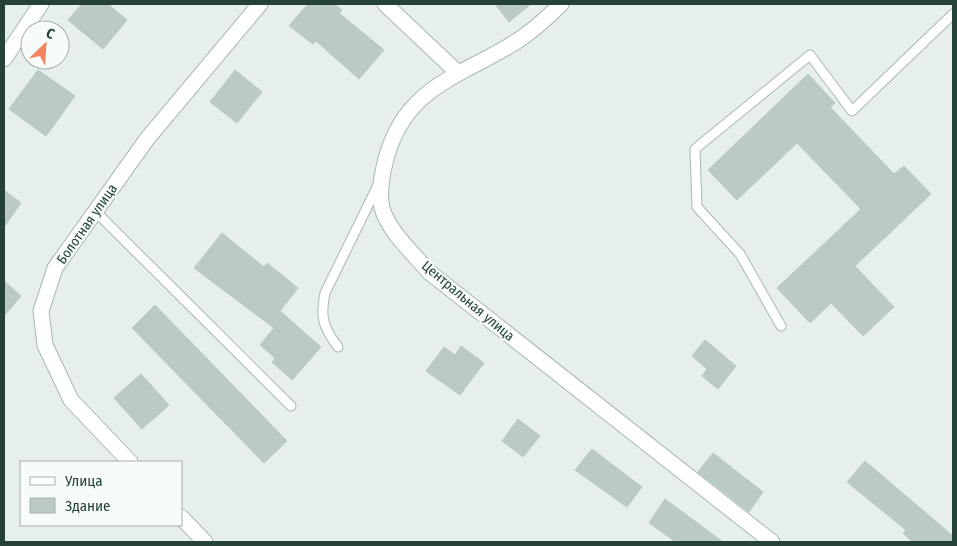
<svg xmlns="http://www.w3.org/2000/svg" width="957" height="546" viewBox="0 0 957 546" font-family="'Fira Sans Condensed',sans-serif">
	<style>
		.building { fill: #bbcac4; stroke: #b8c9c2 }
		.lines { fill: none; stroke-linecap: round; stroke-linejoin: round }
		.service-casing { stroke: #a8b8b2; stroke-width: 11 }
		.minor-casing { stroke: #a8b8b2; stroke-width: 17 }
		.service { stroke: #fff; stroke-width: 9 }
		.minor { stroke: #fff; stroke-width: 15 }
		.labels { text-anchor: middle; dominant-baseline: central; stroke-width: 4; stroke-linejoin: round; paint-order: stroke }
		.street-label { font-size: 14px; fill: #24423a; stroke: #f7fbf9 }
	</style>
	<rect width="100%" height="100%" fill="#e6efeb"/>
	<!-- building -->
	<g class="building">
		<polygon points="82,4 108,4 127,20 103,49 68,20"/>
		<polygon points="308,4 334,4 342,10 339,13 384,50 359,79 316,41 313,44 289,26"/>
		<polygon points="495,4 531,4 509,22"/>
		<polygon points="38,70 75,96 46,136 9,109"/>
		<polygon points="235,70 262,92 237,123 210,102"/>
		<polygon points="808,74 835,103 830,107 894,174 904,166 931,194 855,266 894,307 863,336 831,303 810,323 777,288 861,209 797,143 737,200 708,170"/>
		<polygon points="4,190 21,203 4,227"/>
		<polygon points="222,233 264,267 267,263 298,288 280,311 321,347 292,380 272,362 275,358 260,345 274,328 194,268"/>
		<polygon points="4,281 21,296 4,316"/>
		<polygon points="155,305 287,441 264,463 132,328"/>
		<polygon points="705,340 736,366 718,389 702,376 707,369 692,356"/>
		<polygon points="461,346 484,363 460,395 426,371 444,347 455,355"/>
		<polygon points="141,374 169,405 142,429 114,398"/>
		<polygon points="518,419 540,436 523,457 502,441"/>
		<polygon points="592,449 642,487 627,507 575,470"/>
		<polygon points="713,453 763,492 749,512 698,472"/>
		<polygon points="865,461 953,536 953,542 913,542 903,533 906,530 847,482"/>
		<polygon points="665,499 723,542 676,542 649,523"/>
	</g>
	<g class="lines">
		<defs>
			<g id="service">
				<polyline points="96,212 291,406"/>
				<polyline points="781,326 740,254 697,207 695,149 810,55 852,111 953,14"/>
				<path d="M338,347C323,327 320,317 325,293L378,185"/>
			</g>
			<g id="minor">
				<polyline points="385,4 458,73"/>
				<path d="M561,4C547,18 532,32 514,43C459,77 405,87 386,159C382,174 378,192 382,208C389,232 413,253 429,272L772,542"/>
				<polyline points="4,59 41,4"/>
				<polyline points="130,462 71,400 45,345 41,311 55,268 147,139 260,4"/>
				<polyline points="181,517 205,542"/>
			</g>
		</defs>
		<!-- service casing -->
		<use href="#service" class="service-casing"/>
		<!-- minor casing -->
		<use href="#minor" class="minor-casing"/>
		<!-- service -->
		<use href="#service" class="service"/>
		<!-- minor -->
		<use href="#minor" class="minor"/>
	</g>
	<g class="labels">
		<!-- street labels -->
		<g class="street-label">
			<text transform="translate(87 224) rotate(-55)">Болотная улица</text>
			<text transform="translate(468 301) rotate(40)">Центральная улица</text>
		</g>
	</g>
	<!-- border -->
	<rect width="957" height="546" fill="none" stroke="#24423a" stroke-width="10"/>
	<!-- legend -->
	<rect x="20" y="461" width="162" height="65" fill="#f7fbf9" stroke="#a3b1ad"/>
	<rect x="30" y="477" width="25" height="8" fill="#ffffff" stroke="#a3b1ad"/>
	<text x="65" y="486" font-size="15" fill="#24423a">Улица</text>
	<rect x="30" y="498" width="25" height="15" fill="#bbcac4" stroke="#a3b1ad"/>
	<text x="65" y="511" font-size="15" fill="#24423a">Здание</text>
	<!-- north arrow -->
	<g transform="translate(45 45) rotate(25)"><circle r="24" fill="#f7fbf9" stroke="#a3b1ad"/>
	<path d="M0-4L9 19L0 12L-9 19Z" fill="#f4845f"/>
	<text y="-8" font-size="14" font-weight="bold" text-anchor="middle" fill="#24423a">С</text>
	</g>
</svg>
